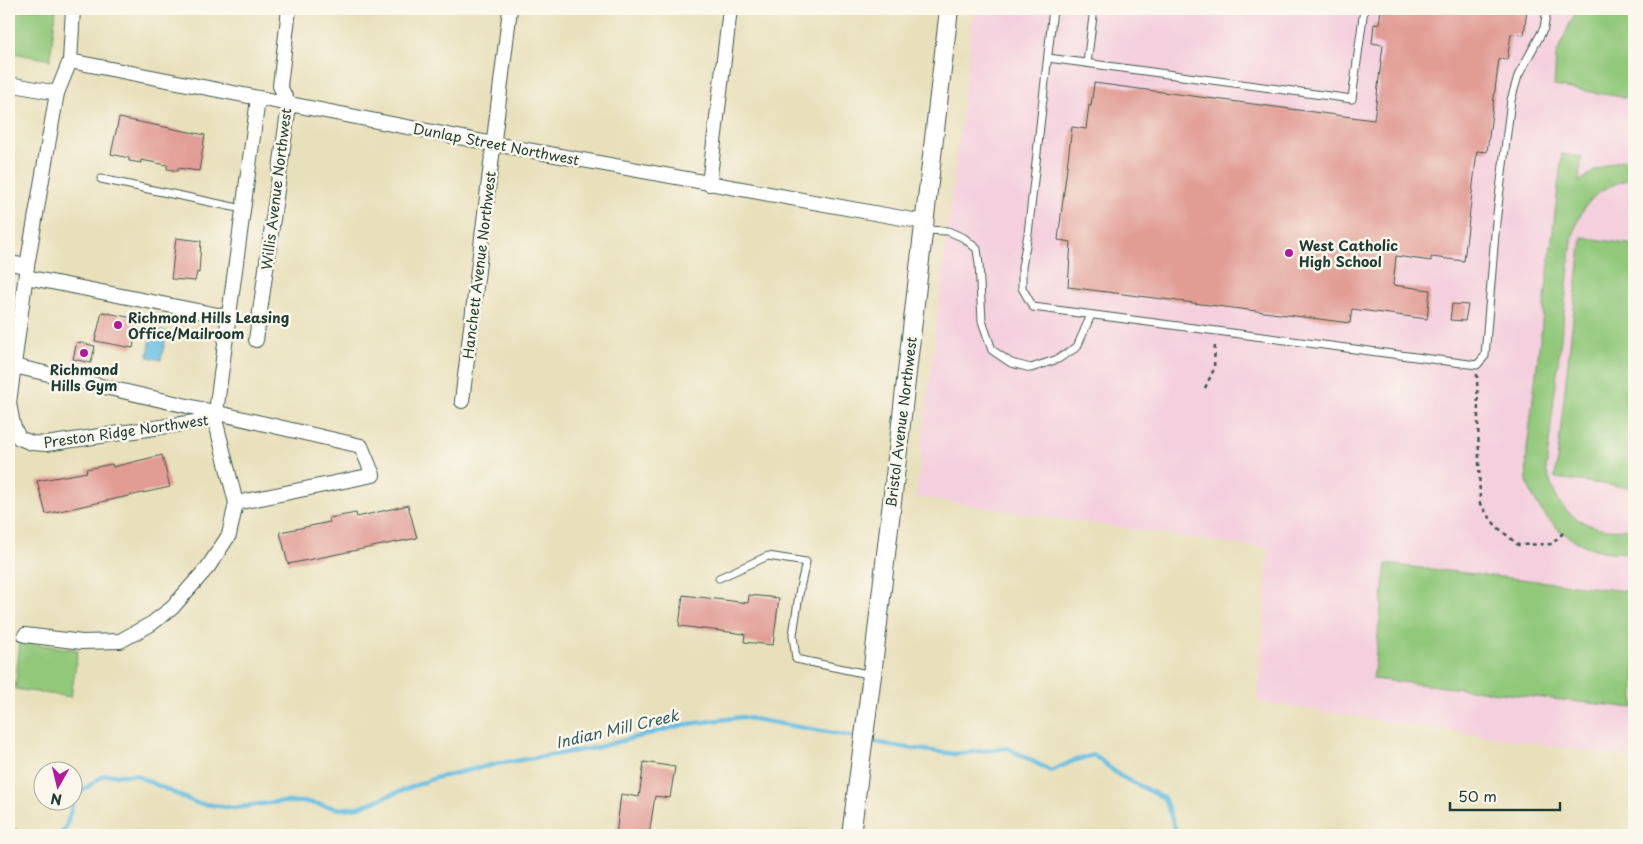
<svg xmlns="http://www.w3.org/2000/svg" width="1643" height="844" viewBox="0 0 1643 844" font-family="'Playpen Sans',sans-serif">
	<style>
		.built { fill: #f4cfde }
		.green { fill: #91c87a; stroke: #588257 }
		.water { fill: #65bde2; stroke: #427d8b }
		.lines { fill: none; stroke-linecap: round; stroke-linejoin: round }
		.stream { stroke: #65bde2; stroke-width: 4.5 }
		.building { fill: #e19c94 }
		.service-casing { stroke: #3d5548; stroke-width: 9 }
		.minor-casing { stroke: #3d5548; stroke-width: 16 }
		.tertiary-casing { stroke: #3d5548; stroke-width: 20 }
		.path { stroke: #3d5548; stroke-width: 2.5; stroke-dasharray: 4 4; stroke-linecap: butt }
		.service { stroke: #fff; stroke-width: 7 }
		.minor { stroke: #fff; stroke-width: 14 }
		.tertiary { stroke: #fff; stroke-width: 18 }
		.poi-dot { fill: #b5179e; stroke: #fbf7ec; stroke-width: 2 }
		.labels { text-anchor: middle; dominant-baseline: central; stroke-width: 5; stroke-linejoin: round; paint-order: stroke }
		.street-label { font-size: 14px; fill: #1f3d34; stroke: #fbf7ec }
		.poi-label { font-size: 14px; font-weight: bold; fill: #1f3d34; stroke: #fbf7ec; text-anchor: start }
		.water-label { font-size: 15px; font-style: italic; fill: #305d60; stroke: #fbf7ec }
	</style>
	<rect width="100%" height="100%" fill="#fbf7ec"/>
	<filter id="ink" filterUnits="userSpaceOnUse"><feTurbulence type="fractalNoise" baseFrequency=".02" numOctaves="2"/><feDisplacementMap in="SourceGraphic" scale="10" xChannelSelector="R" yChannelSelector="G"/><feConvolveMatrix kernelMatrix="1 2 1 2 8 2 1 2 1" color-interpolation-filters="sRGB"/></filter>
	<filter id="wash" filterUnits="userSpaceOnUse"><feTurbulence type="fractalNoise" baseFrequency=".0096" numOctaves="4" result="noise"/><feDisplacementMap in="SourceGraphic" scale="20" xChannelSelector="R" yChannelSelector="G"/><feGaussianBlur stdDeviation="1.12" result="paint"/><feColorMatrix in="noise" values="0 0 0 0 0 0 0 0 0 0 0 0 0 0 0 0 0 1.4 0 .05"/><feComposite in="paint" operator="in"/></filter>
	<g filter="url(#wash)">
		<rect width="100%" height="100%" fill="#e8e0bb"/>
		<!-- built -->
		<polygon class="built" points="974,9 1634,9 1634,758 1258,702 1269,548 1223,543 916,497"/>
		<!-- green -->
		<g class="green">
			<polygon points="9,9 56,9 50,60 9,52"/>
			<polygon points="1578,9 1634,9 1634,99 1554,86 1556,56 1569,25"/>
			<path d="M1562,154L1582,157L1579,182C1598,167 1611,162 1634,157V178C1597,187 1580,203 1572,241L1546,470C1550,481 1554,494 1560,503C1577,526 1608,534 1634,527V551C1589,560 1541,527 1528,484C1525,473 1527,460 1527,449Z"/>
			<polygon points="1582,237 1634,245 1634,488 1555,478"/>
			<polygon points="1386,564 1634,592 1634,708 1373,679"/>
			<polygon points="20,642 78,650 71,697 15,689"/>
		</g>
		<!-- water -->
		<polygon class="water" points="152,329 167,332 161,360 148,357"/>
		<g class="lines">
			<!-- stream -->
			<g class="stream">
				<polyline points="868,740 893,746 955,754 1008,748 1051,771 1073,761 1094,755 1120,776 1164,798 1175,827 1175,835"/>
				<polyline points="59,835 66,827 75,796 104,775 135,775 196,803 234,808 276,802 307,802 341,809 359,807 435,778 496,764 595,748 682,725 742,717 861,738"/>
			</g>
		</g>
		<g id="blocks">
			<!-- building -->
			<g class="building">
				<polygon points="1381,9 1527,9 1524,35 1511,34 1507,60 1499,59 1487,152 1477,151 1464,261 1431,257 1431,261 1396,256 1393,285 1430,290 1427,319 1352,309 1350,323 1068,287 1071,242 1058,240 1072,127 1086,129 1089,105 1091,106 1094,83 1374,120 1383,45 1372,43 1374,24 1379,25"/>
				<polygon points="119,118 205,135 199,171 178,168 178,171 167,169 167,165 141,160 141,163 129,161 129,158 111,154"/>
				<polygon points="176,238 201,241 199,273 197,272 195,281 171,279"/>
				<polygon points="1452,304 1468,305 1465,321 1450,320"/>
				<polygon points="102,312 138,319 133,348 95,341"/>
				<polygon points="77,342 95,346 91,363 73,359"/>
				<polygon points="162,455 170,487 46,514 37,481 87,472 86,469 112,464 113,467"/>
				<polygon points="408,505 417,538 288,564 280,532 330,522 329,518 356,513 357,517"/>
				<polygon points="683,595 748,603 749,595 779,598 773,645 744,642 745,634 679,626"/>
				<polygon points="644,762 675,767 670,798 655,796 649,835 616,835 621,794 639,797"/>
			</g>
		</g>
	</g>
	<g filter="url(#ink)">
		<use href="#blocks" fill-opacity="0" stroke="#3d5548" stroke-width="1"/>
		<g class="lines">
			<defs>
				<g id="service">
					<polyline points="1053,9 1028,234 1022,267 1022,288 1033,307 1477,365 1485,356 1496,222 1511,100 1518,76 1544,28 1547,9"/>
					<polyline points="1048,58 1352,99 1364,9"/>
					<polyline points="1087,63 1094,9"/>
					<polyline points="101,179 243,209"/>
					<polyline points="924,230 948,231 964,238 977,249 979,264 982,321 992,350 1011,363 1031,368 1058,359 1077,347 1091,315"/>
					<polyline points="719,578 768,556 806,562 800,588 793,635 796,659 872,675"/>
				</g>
				<g id="minor">
					<polyline points="70,61 494,144 924,222"/>
					<polyline points="9,84 57,93"/>
					<polyline points="709,184 730,9"/>
					<polyline points="9,263 27,266"/>
					<polyline points="26,277 228,317"/>
					<polyline points="256,340 289,105 280,86 289,9"/>
					<polyline points="14,366 361,446 373,475 236,503"/>
					<polyline points="462,401 510,9"/>
					<polyline points="9,403 27,266 57,93 70,61 73,9"/>
					<polyline points="9,403 13,425 19,438 32,443 46,444 215,419"/>
					<polyline points="25,635 82,642 120,641 151,624 172,608 208,567 229,535 236,503 215,419 258,99"/>
				</g>
				<polyline id="tertiary" points="851,835 872,675 949,9"/>
			</defs>
			<!-- service casing -->
			<use href="#service" class="service-casing"/>
			<!-- minor casing -->
			<use href="#minor" class="minor-casing"/>
			<!-- tertiary casing -->
			<use href="#tertiary" class="tertiary-casing"/>
			<!-- path -->
			<g class="path">
				<polyline points="1477,374 1480,504 1496,526 1518,545 1552,544 1563,533"/>
				<polyline points="1205,388 1214,369 1215,342"/>
				<polyline points="9,828 36,835"/>
			</g>
			<!-- service -->
			<use href="#service" class="service"/>
			<!-- minor -->
			<use href="#minor" class="minor"/>
			<!-- tertiary -->
			<use href="#tertiary" class="tertiary"/>
		</g>
	</g>
	<!-- markers -->
	<g class="poi-dot">
		<circle cx="1289" cy="253" r="5"/>
		<circle cx="118" cy="325" r="5"/>
		<circle cx="84" cy="353" r="5"/>
	</g>
	<g class="labels">
		<!-- street labels -->
		<g class="street-label">
			<text transform="translate(496 144) rotate(11)">Dunlap Street Northwest</text>
			<text transform="translate(276 189) rotate(-83)">Willis Avenue Northwest</text>
			<text transform="translate(479 265) rotate(-83)">Hanchett Avenue Northwest</text>
			<text transform="translate(901 422) rotate(-83)">Bristol Avenue Northwest</text>
			<text transform="translate(126 431) rotate(-8)">Preston Ridge Northwest</text>
		</g>
		<!-- poi labels -->
		<g class="poi-label">
			<text x="1299" y="245">West Catholic<tspan x="1299" dy="16">High School</tspan></text>
			<text x="128" y="317">Richmond Hills Leasing<tspan x="128" dy="16">Office/Mailroom</tspan></text>
			<text x="84" y="369" text-anchor="middle">Richmond<tspan x="84" dy="16">Hills Gym</tspan></text>
		</g>
		<!-- water labels -->
		<g class="water-label">
			<text transform="translate(617 728) rotate(-13)">Indian Mill Creek</text>
		</g>
	</g>
	<!-- margin -->
	<rect width="1643" height="844" fill="none" stroke="#fbf7ec" stroke-width="30"/>
	<!-- north arrow -->
	<g transform="translate(58 786) rotate(188)"><circle r="24" fill="#fbf7ec" stroke="#a3ada2"/>
	<path d="M0-4L9 19L0 12L-9 19Z" fill="#b5179e"/>
	<text y="-8" font-size="14" font-weight="bold" text-anchor="middle" fill="#1f3d34">N</text>
	</g>
	<!-- scale -->
	<path d="M1450 802v8h110v-8" fill="none" stroke="#1f3d34" stroke-width="2.5"/>
	<text x="1458" y="802" font-size="15" fill="#1f3d34" stroke="#fbf7ec" stroke-width="4" paint-order="stroke">50 m</text>
</svg>
